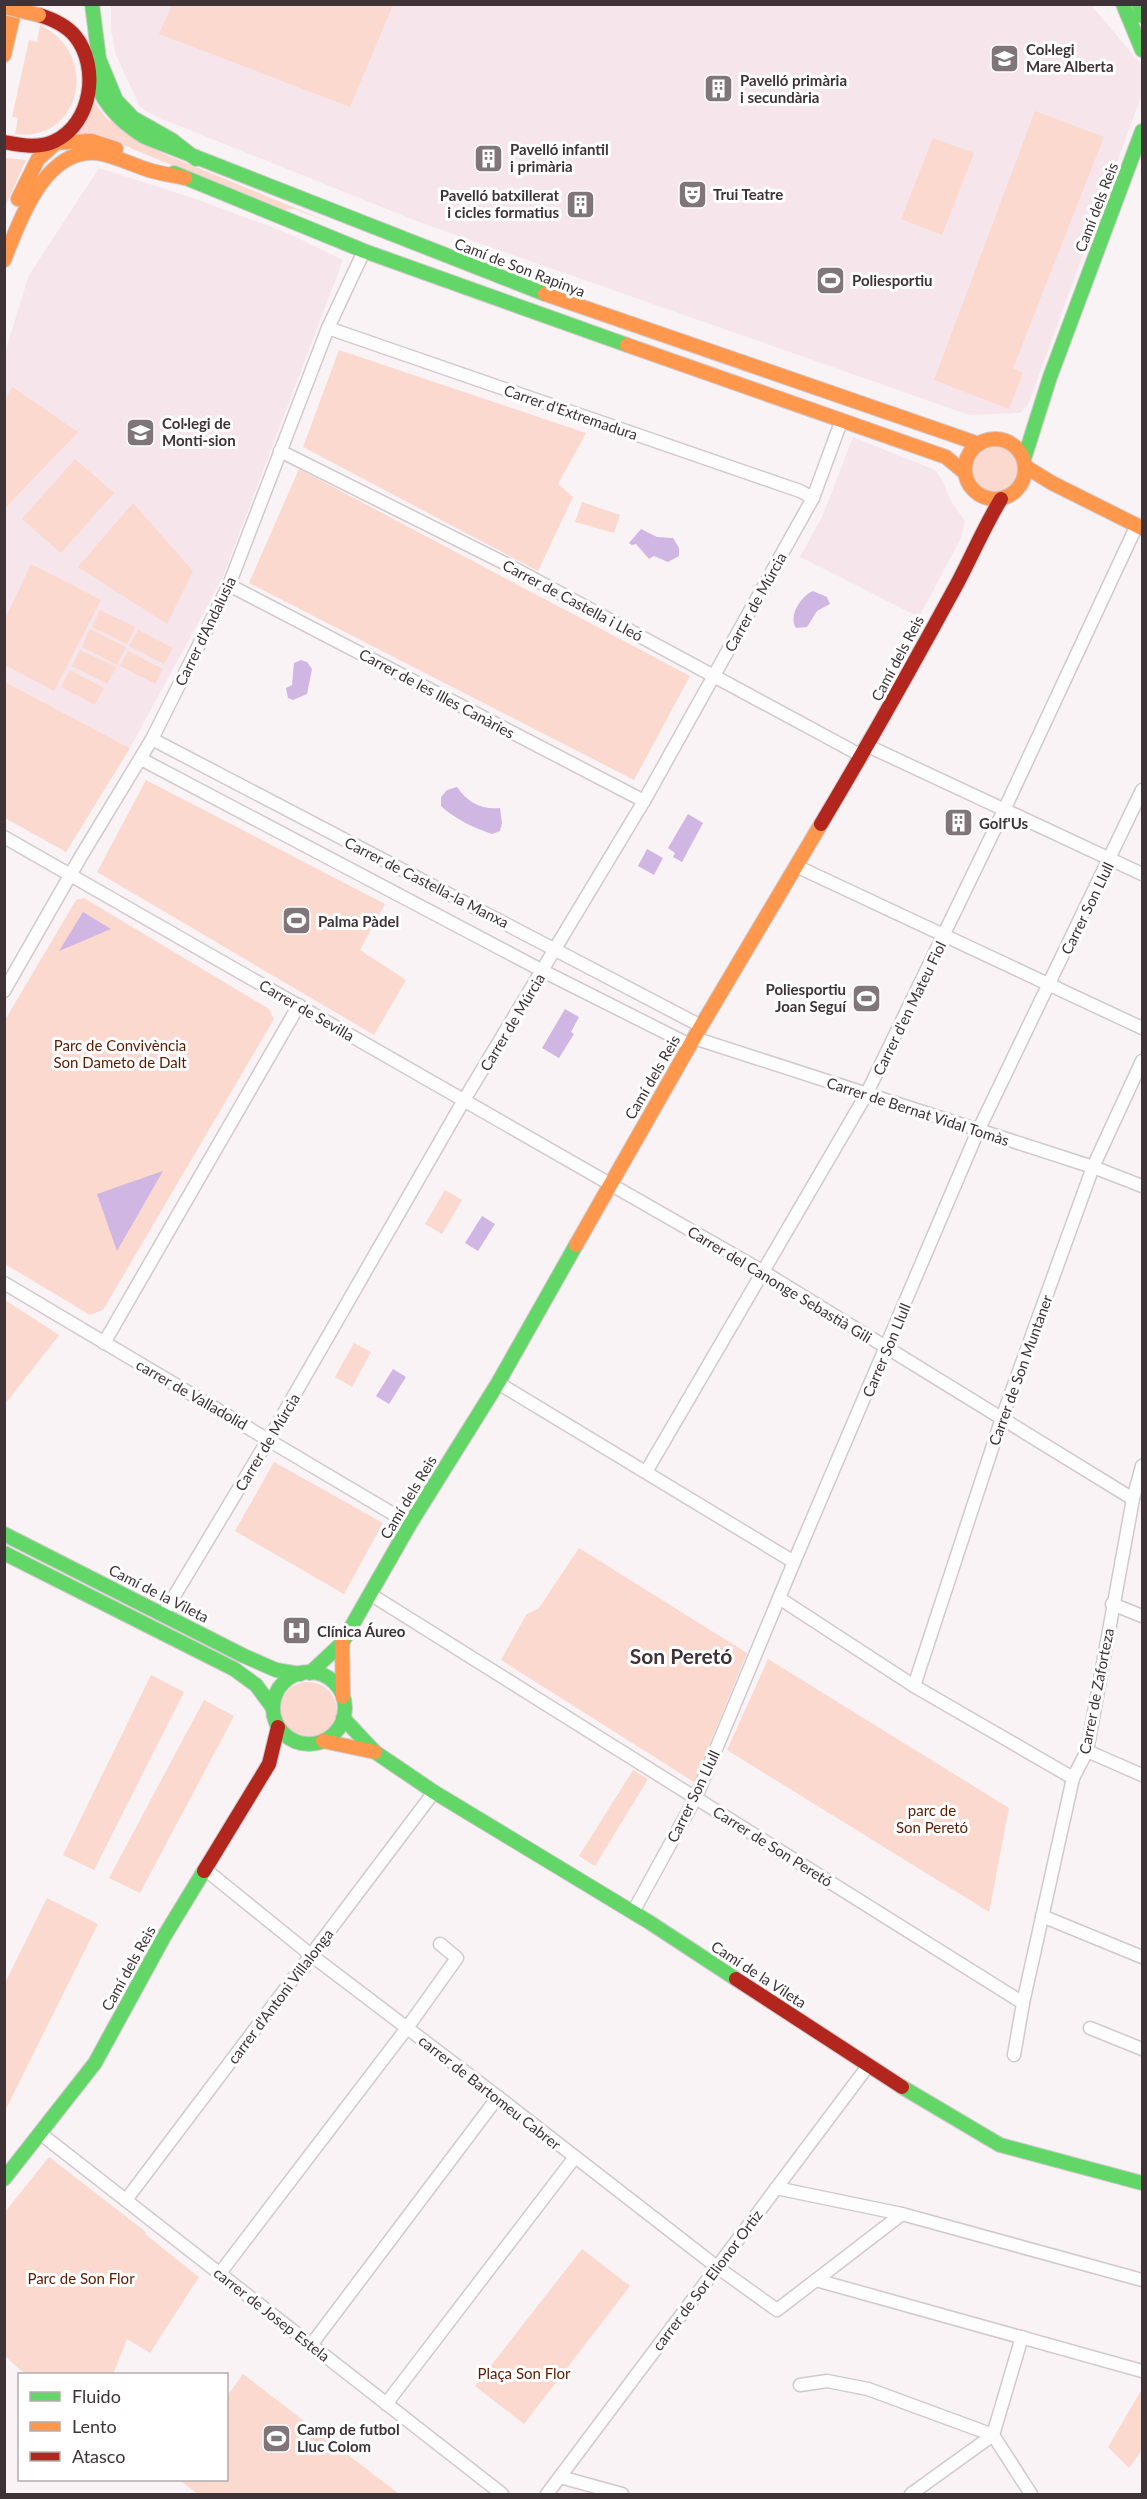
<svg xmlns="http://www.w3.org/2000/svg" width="1147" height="2499" viewBox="0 0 1147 2499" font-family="Lato,sans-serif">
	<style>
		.built { fill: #f6e6eb }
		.green { fill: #fbd9ce }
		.water { fill: #d0b7e3 }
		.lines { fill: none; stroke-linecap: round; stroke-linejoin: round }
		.street-casing { stroke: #d1c9cc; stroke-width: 15 }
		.fast-casing { stroke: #d1c9cc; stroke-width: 16 }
		.slow-casing { stroke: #d1c9cc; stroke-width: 16 }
		.jam-casing { stroke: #d1c9cc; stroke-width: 16 }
		.street { stroke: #fefdfe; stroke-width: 12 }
		.fast { stroke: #63d668; stroke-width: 14 }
		.slow { stroke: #ff974d; stroke-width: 14 }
		.jam { stroke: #b3261e; stroke-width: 14 }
		.slow-bridge-casing { stroke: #d1c9cc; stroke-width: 16; stroke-linecap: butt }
		.slow-bridge { stroke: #ff974d; stroke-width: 14 }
		.labels { text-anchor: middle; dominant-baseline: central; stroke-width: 6; stroke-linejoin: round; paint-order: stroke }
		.poi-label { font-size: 15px; font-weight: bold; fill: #3f3337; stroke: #fff; text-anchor: start }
		.street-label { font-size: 15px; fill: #3f3337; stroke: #fff }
		.park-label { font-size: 15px; fill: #5b1b00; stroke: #fff }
		.district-label { font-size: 21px; font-weight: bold; fill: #3f3337; stroke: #fff }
	</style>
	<rect width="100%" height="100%" fill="#f9f3f5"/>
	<!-- built -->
	<g class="built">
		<polygon points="653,4 697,15 657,5 1091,5 1141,64 1142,94 1028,405 1020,413 969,415 419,222 157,117 140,107 116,55 111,30 111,5"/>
		<polygon points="99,168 190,197 283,231 343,260 222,579 130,748 5,682 5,352 29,275"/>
		<polygon points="853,437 935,470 941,478 952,503 965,521 961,538 919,617 800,557 823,515"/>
	</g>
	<!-- green -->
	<g class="green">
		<polygon points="172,5 172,4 393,5 350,107 159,34"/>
		<path d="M40,25C101,54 81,143 15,134L18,118L12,117L29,40L37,42Z"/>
		<polygon points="93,100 106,118 162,153 334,224 294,209 285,210 239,193 104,137 76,133"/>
		<polygon points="1035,111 1104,137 1013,368 1023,373 1009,409 934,380"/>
		<polygon points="933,138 974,153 942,235 901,219"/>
		<polygon points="5,158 26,160 5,207"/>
		<polygon points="339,350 586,433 558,484 573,497 538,571 303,447"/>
		<polygon points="12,387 78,432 5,508 5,401"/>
		<circle cx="994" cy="469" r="24"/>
		<polygon points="75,459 114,493 61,553 22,519"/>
		<polygon points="299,469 690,676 634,780 249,583"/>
		<polygon points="582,502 620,515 614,533 575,522"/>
		<polygon points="133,503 193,571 167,624 78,567"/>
		<polygon points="31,564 101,600 54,691 5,665 5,619"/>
		<polygon points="100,610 135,627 127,644 92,627"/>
		<polygon points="90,629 126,647 117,665 82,647"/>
		<polygon points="138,630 173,648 164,664 129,646"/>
		<polygon points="80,650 116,667 107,684 72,666"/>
		<polygon points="128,651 163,669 155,684 120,666"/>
		<polygon points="70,670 104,688 95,705 61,687"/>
		<polygon points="5,682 130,748 66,852 5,818"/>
		<polygon points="146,780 385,904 360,950 406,980 374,1035 97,872"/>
		<polygon points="84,898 269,1009 274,1019 103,1310 90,1315 5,1264 5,1020 76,900"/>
		<polygon points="445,1190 462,1200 442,1234 425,1224"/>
		<polygon points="5,1300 59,1335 5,1404"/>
		<polygon points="354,1343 371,1352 352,1387 335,1377"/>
		<polygon points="274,1462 383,1523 344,1594 235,1531"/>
		<polygon points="579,1548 747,1653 694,1782 501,1660 526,1615 539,1608"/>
		<polygon points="768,1659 1009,1808 989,1912 727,1750"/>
		<polygon points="151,1675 184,1692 94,1870 63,1855"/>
		<circle cx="308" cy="1711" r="29"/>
		<polygon points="204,1700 234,1716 140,1893 109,1878"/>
		<polygon points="633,1770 648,1779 595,1866 579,1856"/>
		<polygon points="47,1898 98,1924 5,2111 5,1983"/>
		<polygon points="49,2157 146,2232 145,2234 199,2277 150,2353 127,2339 113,2374 25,2374 5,2356 5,2212"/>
		<polygon points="582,2249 630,2286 524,2424 475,2386"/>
		<polygon points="243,2374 399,2494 198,2494 179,2480 226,2480 227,2396"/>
		<polygon points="1142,2389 1142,2450 1129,2468 1108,2447"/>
	</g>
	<!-- water -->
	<g class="water">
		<polygon points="641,529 657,537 673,538 679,548 679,556 668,562 654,556 649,559 636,544 632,545 629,543"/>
		<path d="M813,591L827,597L830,604L817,611L807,627L796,628C788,616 801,596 813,591Z"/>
		<polygon points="301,660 307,662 312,669 307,694 293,700 288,698 286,688 292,685 294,663"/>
		<path d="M457,787C468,803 482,810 500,808L502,823L500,831L492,834C474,828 455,819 441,806V797L447,790Z"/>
		<polygon points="688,814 703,823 682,862 673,857 675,853 668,848"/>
		<polygon points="647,849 663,858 654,875 638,866"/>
		<polygon points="83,912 111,929 59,951"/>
		<polygon points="565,1009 579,1017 571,1032 574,1034 559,1058 542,1048"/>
		<polygon points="163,1171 117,1251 97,1194"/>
		<polygon points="482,1216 495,1224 478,1251 465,1243"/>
		<polygon points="393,1369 406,1377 389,1404 376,1396"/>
	</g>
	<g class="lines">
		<defs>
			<g id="street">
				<polyline points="328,328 800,491 813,498"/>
				<polyline points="280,451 510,566 862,756"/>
				<polyline points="229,585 644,801"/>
				<polyline points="152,739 701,1026"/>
				<polyline points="868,746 1142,874"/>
				<polyline points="141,759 543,971 690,1045"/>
				<polyline points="4,837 762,1271 1133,1499"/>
				<polyline points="796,866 1142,1028"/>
				<polyline points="4,991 80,858 152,739 229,585 328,328 364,251"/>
				<polyline points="694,1038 1093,1167 1142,1186"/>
				<polyline points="4,1283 410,1524"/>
				<polyline points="104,1343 299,1005"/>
				<polyline points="498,1383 794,1562"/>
				<polyline points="646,1472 866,1095 1005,808 1137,525"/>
				<polyline points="370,1594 1023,2003"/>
				<polyline points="779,1598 914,1686 1073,1778"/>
				<polyline points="1112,1604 1142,1616"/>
				<polyline points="164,1613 277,1425 464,1100 644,801 813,498 841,422"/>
				<polyline points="914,1686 1002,1418 1093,1167 1142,1061"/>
				<polyline points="1087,1751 1142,1775"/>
				<polyline points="206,1870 311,1955 498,2097 717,2267 777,2310 902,2214"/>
				<polyline points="633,1912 696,1797 794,1562 978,1131 1142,790"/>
				<polyline points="1042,1916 1142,1957"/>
				<polyline points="1090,2028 1142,2049"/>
				<polyline points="1014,2055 1023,2003 1073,1778 1087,1751 1133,1499 1142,1466"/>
				<polyline points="41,2134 502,2494"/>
				<polyline points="776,2188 902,2214 1142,2280"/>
				<polyline points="126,2200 434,1792"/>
				<polyline points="220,2273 407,2028 457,1958 440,1944"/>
				<polyline points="816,2280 1142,2371"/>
				<polyline points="311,2345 498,2097"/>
				<polyline points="800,2385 827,2381 868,2389 993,2435 1031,2494"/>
				<polyline points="386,2404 575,2157"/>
				<polyline points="560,2477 622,2494"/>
				<polyline points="547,2494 868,2066"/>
				<polyline points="911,2494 993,2435 1022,2337"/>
			</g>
			<g id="fast">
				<polyline points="92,4 99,59 116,100 133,118 172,140 196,159"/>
				<polyline points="1123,4 1142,50"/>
				<polyline points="1139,4 1142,16"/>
				<path d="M89,65C99,98 116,120 145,137L545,294"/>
				<polyline points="174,173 364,251 627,345"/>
				<polyline points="1024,459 1050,377 1142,131"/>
				<polyline points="4,1534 242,1655 276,1670 300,1674"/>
				<polyline points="4,1553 234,1669 256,1685 273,1708"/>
				<circle cx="309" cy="1708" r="36"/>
				<polyline points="310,1673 342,1643 410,1524 498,1383 576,1245"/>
				<polyline points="343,1718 375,1752 434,1792 649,1922 736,1979"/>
				<polyline points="902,2087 1000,2145 1142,2183"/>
				<polyline points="4,2179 95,2063 165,1935 204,1871"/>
			</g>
			<g id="slow">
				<polyline points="4,55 16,4"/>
				<polyline points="51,143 91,141 116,149"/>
				<polyline points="18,199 38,159 66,134"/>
				<path d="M4,260C20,221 44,148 97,153C114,155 132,165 149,170C161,174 173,175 185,178"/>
				<polyline points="545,294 979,444"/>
				<polyline points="627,345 946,457 965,473"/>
				<circle cx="995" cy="469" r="30"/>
				<polyline points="1026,467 1052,483 1142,528"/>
				<polyline points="576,1245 694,1038 821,824"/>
				<polyline points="342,1643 343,1697"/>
				<polyline points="323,1741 375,1752"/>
			</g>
			<g id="jam">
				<path d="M4,142C20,145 39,149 55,141C92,123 100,67 75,36C66,25 52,19 39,15"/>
				<path d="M821,824C868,745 913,665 957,584C972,556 984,527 1001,499"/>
				<polyline points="204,1871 269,1764 278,1727"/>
				<polyline points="736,1979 902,2087"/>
			</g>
		</defs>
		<!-- street casing -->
		<use href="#street" class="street-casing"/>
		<!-- fast casing -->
		<use href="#fast" class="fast-casing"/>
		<!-- slow casing -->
		<use href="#slow" class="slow-casing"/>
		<!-- jam casing -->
		<use href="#jam" class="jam-casing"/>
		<!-- street -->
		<use href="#street" class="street"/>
		<!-- fast -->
		<use href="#fast" class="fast"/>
		<!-- slow -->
		<use href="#slow" class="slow"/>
		<!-- jam -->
		<use href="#jam" class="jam"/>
		<defs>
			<polyline id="slow-bridge" points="4,7 39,15"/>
		</defs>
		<!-- slow-bridge casing -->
		<use href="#slow-bridge" class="slow-bridge-casing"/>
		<!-- slow-bridge -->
		<use href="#slow-bridge" class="slow-bridge"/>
	</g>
	<!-- icons -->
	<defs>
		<symbol id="school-square" viewBox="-11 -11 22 22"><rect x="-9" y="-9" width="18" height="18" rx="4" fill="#80767a" stroke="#fff"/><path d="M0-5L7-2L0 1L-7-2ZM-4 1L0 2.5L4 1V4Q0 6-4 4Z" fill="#fff"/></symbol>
		<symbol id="building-square" viewBox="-11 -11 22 22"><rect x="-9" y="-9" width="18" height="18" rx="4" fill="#80767a" stroke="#fff"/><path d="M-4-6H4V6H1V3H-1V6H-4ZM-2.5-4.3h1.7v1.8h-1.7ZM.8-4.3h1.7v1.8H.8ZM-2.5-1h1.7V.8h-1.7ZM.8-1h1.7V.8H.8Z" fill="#fff"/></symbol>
		<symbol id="theatre-square" viewBox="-11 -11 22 22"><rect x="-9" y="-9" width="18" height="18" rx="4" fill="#80767a" stroke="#fff"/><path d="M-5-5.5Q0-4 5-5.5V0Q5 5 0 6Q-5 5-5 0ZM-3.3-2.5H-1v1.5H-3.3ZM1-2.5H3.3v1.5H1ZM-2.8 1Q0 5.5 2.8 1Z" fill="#fff"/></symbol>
		<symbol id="stadium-square" viewBox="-11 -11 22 22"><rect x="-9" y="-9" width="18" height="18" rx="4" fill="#80767a" stroke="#fff"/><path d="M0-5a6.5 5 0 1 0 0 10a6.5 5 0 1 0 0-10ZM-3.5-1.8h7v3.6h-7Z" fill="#fff"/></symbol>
		<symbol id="hospital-square" viewBox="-11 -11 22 22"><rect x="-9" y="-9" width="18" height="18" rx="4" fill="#80767a" stroke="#fff"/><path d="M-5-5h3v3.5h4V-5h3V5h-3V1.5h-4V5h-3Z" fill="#fff"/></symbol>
	</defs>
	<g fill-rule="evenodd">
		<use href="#school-square" x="988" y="42" width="33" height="33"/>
		<use href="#building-square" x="702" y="72" width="33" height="33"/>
		<use href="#building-square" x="472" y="142" width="33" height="33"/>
		<use href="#theatre-square" x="676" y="178" width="33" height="33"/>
		<use href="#building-square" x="564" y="188" width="33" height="33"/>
		<use href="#stadium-square" x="814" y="264" width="33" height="33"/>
		<use href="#school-square" x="124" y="416" width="33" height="33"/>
		<use href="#building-square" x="942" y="806" width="33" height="33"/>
		<use href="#stadium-square" x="280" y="904" width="33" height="33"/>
		<use href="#stadium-square" x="850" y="982" width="33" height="33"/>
		<use href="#hospital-square" x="280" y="1614" width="33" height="33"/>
		<use href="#stadium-square" x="260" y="2422" width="33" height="33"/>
	</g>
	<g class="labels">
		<!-- poi labels -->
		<g class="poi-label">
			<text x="1026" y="49">Col·legi<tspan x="1026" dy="17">Mare Alberta</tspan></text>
			<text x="740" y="80">Pavelló primària<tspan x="740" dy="17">i secundària</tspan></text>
			<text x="510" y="149">Pavelló infantil<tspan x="510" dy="17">i primària</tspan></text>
			<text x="713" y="194">Trui Teatre</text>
			<text x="559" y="195" text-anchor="end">Pavelló batxillerat<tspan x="559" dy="17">i cicles formatius</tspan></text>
			<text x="852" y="280">Poliesportiu</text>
			<text x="162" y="423">Col·legi de<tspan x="162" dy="17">Monti-sion</tspan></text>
			<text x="979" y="823">Golf'Us</text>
			<text x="318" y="921">Palma Pàdel</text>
			<text x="846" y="989" text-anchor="end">Poliesportiu<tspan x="846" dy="17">Joan Seguí</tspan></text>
			<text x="317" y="1631">Clínica Áureo</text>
			<text x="297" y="2429">Camp de futbol<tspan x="297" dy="17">Lluc Colom</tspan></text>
		</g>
		<!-- street labels -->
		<g class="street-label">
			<text transform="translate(1096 207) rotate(-69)">Camí dels Reis</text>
			<text transform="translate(520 267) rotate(21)">Camí de Son Rapinya</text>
			<text transform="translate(571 412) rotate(19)">Carrer d'Extremadura</text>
			<text transform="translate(573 600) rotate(28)">Carrer de Castella i Lleó</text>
			<text transform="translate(755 602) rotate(-61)">Carrer de Múrcia</text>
			<text transform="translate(205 631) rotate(-64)">Carrer d'Andalusia</text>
			<text transform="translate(897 658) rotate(-62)">Camí dels Reis</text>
			<text transform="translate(437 693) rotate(28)">Carrer de les Illes Canàries</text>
			<text transform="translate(427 882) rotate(27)">Carrer de Castella-la Manxa</text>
			<text transform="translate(1087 908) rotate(-64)">Carrer Son Llull</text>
			<text transform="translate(909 1008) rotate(-64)">Carrer d'en Mateu Fiol</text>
			<text transform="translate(307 1010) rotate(30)">Carrer de Sevilla</text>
			<text transform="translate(512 1022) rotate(-59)">Carrer de Múrcia</text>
			<text transform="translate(652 1077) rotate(-60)">Camí dels Reis</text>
			<text transform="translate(918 1111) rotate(18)">Carrer de Bernat Vidal Tomàs</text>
			<text transform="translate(780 1284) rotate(31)">Carrer del Canonge Sebastià Gili</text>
			<text transform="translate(886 1350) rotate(-67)">Carrer Son Llull</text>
			<text transform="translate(1020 1370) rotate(-70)">Carrer de Son Muntaner</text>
			<text transform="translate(192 1394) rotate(30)">carrer de Valladolid</text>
			<text transform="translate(267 1442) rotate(-59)">Carrer de Múrcia</text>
			<text transform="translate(408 1497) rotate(-59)">Camí dels Reis</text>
			<text transform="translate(159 1593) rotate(27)">Camí de la Vileta</text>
			<text transform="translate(1096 1691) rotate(-79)">Carrer de Zaforteza</text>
			<text transform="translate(693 1796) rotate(-64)">Carrer Son Llull</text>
			<text transform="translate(773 1846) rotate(32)">Carrer de Son Peretó</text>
			<text transform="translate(128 1968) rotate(-61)">Camí dels Reis</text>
			<text transform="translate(759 1974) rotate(33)">Camí de la Vileta</text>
			<text transform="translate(280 1996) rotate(-53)">carrer d'Antoni Villalonga</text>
			<text transform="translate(490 2092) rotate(38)">carrer de Bartomeu Cabrer</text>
			<text transform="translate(707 2280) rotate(-53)">carrer de Sor Elionor Ortiz</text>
			<text transform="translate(272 2314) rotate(38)">carrer de Josep Estela</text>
		</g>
		<!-- park labels -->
		<g class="park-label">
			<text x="120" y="1045">Parc de Convivència<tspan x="120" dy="17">Son Dameto de Dalt</tspan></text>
			<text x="932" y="1810">parc de<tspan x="932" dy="17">Son Peretó</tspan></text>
			<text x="81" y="2278">Parc de Son Flor</text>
			<text x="524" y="2373">Plaça Son Flor</text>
		</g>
		<!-- district labels -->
		<g class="district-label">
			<text x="681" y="1655">Son Peretó</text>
		</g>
	</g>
	<!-- border -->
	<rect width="1147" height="2499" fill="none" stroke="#3f3337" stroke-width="12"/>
	<!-- legend -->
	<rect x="18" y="2373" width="210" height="108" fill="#ffffff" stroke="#b2adaf" stroke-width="1.5"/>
	<rect x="30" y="2392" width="30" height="9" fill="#63d668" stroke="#b2adaf" stroke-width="1.5"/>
	<text x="72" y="2403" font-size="18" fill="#3f3337">Fluido</text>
	<rect x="30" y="2422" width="30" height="9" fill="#ff974d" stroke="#b2adaf" stroke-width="1.5"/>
	<text x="72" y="2433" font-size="18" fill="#3f3337">Lento</text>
	<rect x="30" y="2452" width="30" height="9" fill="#b3261e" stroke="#b2adaf" stroke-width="1.5"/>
	<text x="72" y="2463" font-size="18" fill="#3f3337">Atasco</text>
</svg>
